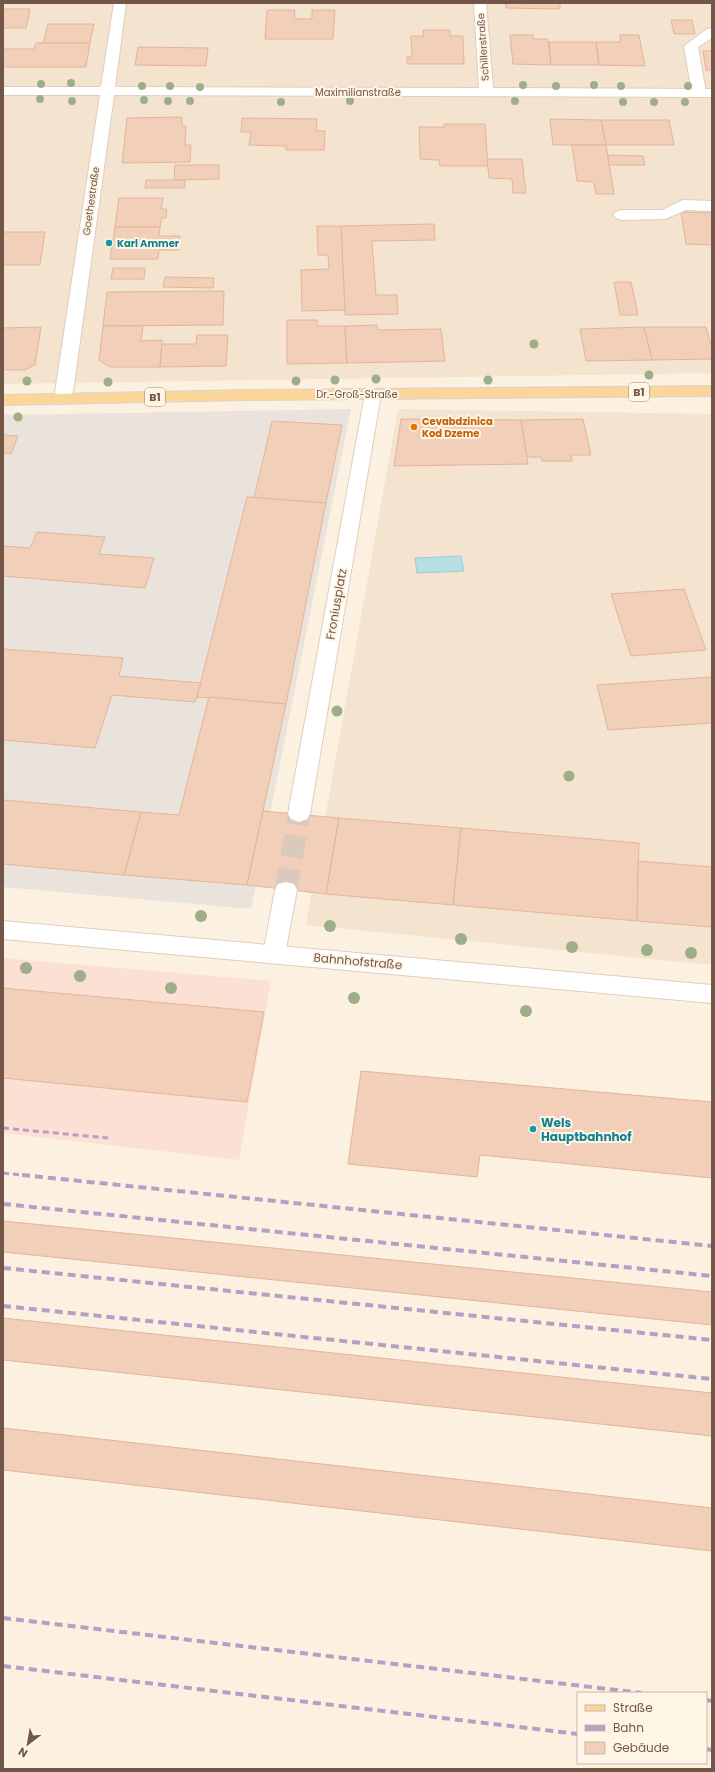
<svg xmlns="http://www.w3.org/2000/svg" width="715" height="1772" viewBox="0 0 715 1772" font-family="Poppins,sans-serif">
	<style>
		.residential { fill: #f3e3cf }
		.commercial { fill: #fce0d4 }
		.industrial { fill: #eae3dc }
		.water { fill: #b6dee5; stroke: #9ccdd6 }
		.building { fill: #f1cfb8; stroke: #e3b599 }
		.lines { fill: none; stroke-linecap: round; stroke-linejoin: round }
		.minor-tunnel { stroke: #dacabb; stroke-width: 22; stroke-dasharray: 22 11; stroke-linecap: butt }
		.service-casing { stroke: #e0cdbd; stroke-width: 2 }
		.minor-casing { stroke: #e0cdbd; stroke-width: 2 }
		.tertiary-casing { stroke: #e0cdbd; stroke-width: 2 }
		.primary-casing { stroke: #dad3cf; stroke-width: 2 }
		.service { fill: #fff; fill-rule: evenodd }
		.minor { fill: #fff; fill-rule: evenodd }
		.tertiary { fill: #fff; fill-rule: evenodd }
		.primary { fill: #fbd699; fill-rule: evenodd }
		.rail-far1 { stroke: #b4a0c4; stroke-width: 3; stroke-dasharray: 6 4; stroke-linecap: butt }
		.rail { stroke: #b4a0c4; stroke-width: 4; stroke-dasharray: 8 5; stroke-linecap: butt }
		.tree { fill: #9eae88 }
		.culture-dot { fill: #0f9aa8; stroke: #fff5e6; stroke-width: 1.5 }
		.food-dot { fill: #e8710a; stroke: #fff5e6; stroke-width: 1.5 }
		.labels { text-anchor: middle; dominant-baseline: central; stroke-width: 4; stroke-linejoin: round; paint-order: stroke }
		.far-street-label { font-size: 10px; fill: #725748; stroke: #fff5e6 }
		.far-culture-label { font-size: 10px; font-weight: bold; fill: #0d838f; stroke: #fff5e6; text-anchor: start }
		.far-food-label { font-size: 10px; font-weight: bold; fill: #c56008; stroke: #fff5e6; text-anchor: start }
		.shield { fill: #fff5e6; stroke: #9c8677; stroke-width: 1 }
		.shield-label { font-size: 11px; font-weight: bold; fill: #725748 }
		.street-label { font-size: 12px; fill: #725748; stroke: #fff5e6 }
		.culture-label { font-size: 12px; font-weight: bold; fill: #0d838f; stroke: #fff5e6; text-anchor: start }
	</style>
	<rect width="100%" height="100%" fill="#fcf1e1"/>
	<!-- residential -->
	<g class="residential">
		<polygon points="3,3 712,3 712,373 3,384"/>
		<polygon points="398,409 712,414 712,965 306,925"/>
	</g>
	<!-- commercial -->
	<polygon class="commercial" points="3,958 271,981 239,1160 3,1133"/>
	<!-- industrial -->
	<polygon class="industrial" points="351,409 251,909 3,887 3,415"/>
	<!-- water -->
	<polygon class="water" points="461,556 464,571 417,573 415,558"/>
	<!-- building -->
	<g class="building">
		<polygon points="505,3 560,3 560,9 506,8"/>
		<polygon points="3,9 30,9 26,28 3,28"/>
		<polygon points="267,10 295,10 294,19 312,19 312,10 335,10 333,39 265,39"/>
		<polygon points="671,20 692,20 695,34 674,34"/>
		<polygon points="48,24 94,24 90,43 43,43"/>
		<polygon points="423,30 450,30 450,36 463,36 464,64 407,64 407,57 412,57 411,36 424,36"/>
		<polygon points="510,35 533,35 533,39 548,39 551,65 513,64"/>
		<polygon points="620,35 639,35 645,66 599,65 596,42 621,42"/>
		<polygon points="549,42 596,42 599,65 551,65"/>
		<polygon points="36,43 90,43 86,67 3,67 3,49 34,49"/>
		<polygon points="138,47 208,48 206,66 135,65"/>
		<polygon points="703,51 712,51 712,70 706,70"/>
		<polygon points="182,117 182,126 186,126 185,145 191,145 190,162 122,163 127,118"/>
		<polygon points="242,118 317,119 316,131 325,131 324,150 286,150 286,146 249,145 251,132 241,132"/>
		<polygon points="550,119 601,120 606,145 553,145"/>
		<polygon points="601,120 669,120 674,145 606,145"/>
		<polygon points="444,124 485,124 488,166 440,166 439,160 420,159 419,127 444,127"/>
		<polygon points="572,145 606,145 614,194 596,194 594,182 577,181"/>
		<polygon points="608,155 643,156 645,165 609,165"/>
		<polygon points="487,159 522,159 526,193 513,193 512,179 489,178"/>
		<polygon points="175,165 219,165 219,179 174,180"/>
		<polygon points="146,180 185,180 185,188 145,188"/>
		<polygon points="119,198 163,198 161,209 167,209 166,218 162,218 160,227 115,227"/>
		<polygon points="681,212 712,213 712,245 686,244"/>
		<polygon points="434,224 435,240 372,241 376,295 397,295 398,314 345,315 341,226"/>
		<polygon points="317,226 341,226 345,310 302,311 301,270 329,269 328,255 318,255"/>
		<polygon points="115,227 160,227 159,236 180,236 178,250 159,250 158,259 110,259"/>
		<polygon points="3,232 45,232 40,265 3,265"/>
		<polygon points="113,268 145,268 144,279 111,279"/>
		<polygon points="165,277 214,278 213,288 163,287"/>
		<polygon points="614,282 631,282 638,315 620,315"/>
		<polygon points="224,291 223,325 103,326 107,292"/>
		<polygon points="287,320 317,320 317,326 345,326 347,363 287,364"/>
		<polygon points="377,325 378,330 441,329 445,361 347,363 345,326"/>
		<polygon points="103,326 143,326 141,341 162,340 160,367 110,367 99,360"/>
		<polygon points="41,327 35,365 25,370 3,370 3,328"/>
		<polygon points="644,327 706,327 712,348 712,359 652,360"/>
		<polygon points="644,327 652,360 586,361 580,329"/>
		<polygon points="197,335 228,335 226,366 160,367 162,344 196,344"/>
		<polygon points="401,419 521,420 528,464 394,466"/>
		<polygon points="583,419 591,455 571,455 572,461 542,461 541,457 527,457 521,420"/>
		<polygon points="272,421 342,425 326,503 254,498"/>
		<polygon points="3,435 18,436 11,454 3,453"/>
		<polygon points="247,497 326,503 286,704 197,697"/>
		<polygon points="37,532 105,537 99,554 154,558 145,588 3,576 3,546 30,548"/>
		<polygon points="684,589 706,650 631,656 611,594"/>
		<polygon points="3,649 123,658 119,676 201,683 195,702 112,695 95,748 3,740"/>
		<polygon points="712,677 712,723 608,730 597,685"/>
		<polygon points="209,697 286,704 247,885 124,875 141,812 179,815"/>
		<polygon points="3,800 141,812 124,875 3,864"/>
		<polygon points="263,811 339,818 326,894 247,885"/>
		<polygon points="339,818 461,828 453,905 326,894"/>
		<polygon points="461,828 639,843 637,921 453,905"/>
		<polygon points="638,861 712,867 712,927 637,921"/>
		<polygon points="3,988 264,1012 247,1102 3,1078"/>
		<polygon points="361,1071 712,1102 712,1178 480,1155 477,1177 348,1164"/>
		<polygon points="3,1221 712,1292 712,1325 3,1252"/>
		<polygon points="3,1318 712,1393 712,1436 3,1360"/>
		<polygon points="3,1428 712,1508 712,1551 3,1470"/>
	</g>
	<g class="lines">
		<!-- minor-tunnel -->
		<polyline class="minor-tunnel" points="286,890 299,814"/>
		<defs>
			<g id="service">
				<polygon points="712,28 712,38 698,47 706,93 704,96 694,96 692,93 684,46 707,29"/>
				<polygon points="683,200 712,201 712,211 686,210 665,219 621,220 616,218 613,215 616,212 621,210 662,210"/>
			</g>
			<g id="minor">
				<polygon points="114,3 126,3 115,87 479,88 474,3 486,3 493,88 712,89 712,97 114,95 72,399 69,403 63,404 57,403 54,399 100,95 3,95 3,87 101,87"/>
				<polygon points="373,389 379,390 381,394 310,814 307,819 299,822 291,819 288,814 365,394 367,390"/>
				<polygon points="286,882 294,884 297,890 285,954 282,960 274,963 266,960 263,954 275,890 278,884"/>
			</g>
			<polygon id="tertiary" points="3,921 712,985 712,1003 3,939"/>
			<polygon id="primary" points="712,386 712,396 247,400 3,405 3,395 247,390"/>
		</defs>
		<!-- service casing -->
		<use href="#service" class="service-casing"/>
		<!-- minor casing -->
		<use href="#minor" class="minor-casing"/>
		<!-- tertiary casing -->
		<use href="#tertiary" class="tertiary-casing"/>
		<!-- primary casing -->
		<use href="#primary" class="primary-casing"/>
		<!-- service -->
		<use href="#service" class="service"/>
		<!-- minor -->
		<use href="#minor" class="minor"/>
		<!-- tertiary -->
		<use href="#tertiary" class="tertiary"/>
		<!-- primary -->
		<use href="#primary" class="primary"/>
		<!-- rail-far1 -->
		<g class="rail-far1">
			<polyline points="3,1128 108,1138"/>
			<polyline points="3,1173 31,1176"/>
		</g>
		<!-- rail -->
		<g class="rail">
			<polyline points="22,1175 712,1246"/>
			<polyline points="3,1204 712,1276"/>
			<polyline points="3,1268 712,1340"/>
			<polyline points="3,1306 712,1379"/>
			<polyline points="3,1618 642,1693"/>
			<polyline points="3,1666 578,1734"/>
			<polyline points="706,1700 712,1701"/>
			<polyline points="706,1749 712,1750"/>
		</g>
	</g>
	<!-- trees -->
	<g class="tree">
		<circle cx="71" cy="83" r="4"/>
		<circle cx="41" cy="84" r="4"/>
		<circle cx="523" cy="85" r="4"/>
		<circle cx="594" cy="85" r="4"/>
		<circle cx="142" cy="86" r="4"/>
		<circle cx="170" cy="86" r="4"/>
		<circle cx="556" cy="86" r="4"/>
		<circle cx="621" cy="86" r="4"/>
		<circle cx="688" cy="86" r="4"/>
		<circle cx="200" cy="87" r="4"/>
		<circle cx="40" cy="99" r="4"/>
		<circle cx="144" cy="100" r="4"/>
		<circle cx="72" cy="101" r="4"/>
		<circle cx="168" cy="101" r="4"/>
		<circle cx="190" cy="101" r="4"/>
		<circle cx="350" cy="101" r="4"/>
		<circle cx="515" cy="101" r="4"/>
		<circle cx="281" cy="102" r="4"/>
		<circle cx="623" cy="102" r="4"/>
		<circle cx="654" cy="102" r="4"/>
		<circle cx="685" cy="102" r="4"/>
		<circle cx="534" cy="344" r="4.5"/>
		<circle cx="649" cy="375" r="4.5"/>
		<circle cx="376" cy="379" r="4.5"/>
		<circle cx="335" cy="380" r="4.5"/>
		<circle cx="488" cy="380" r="4.5"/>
		<circle cx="27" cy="381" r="4.5"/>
		<circle cx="296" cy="381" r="4.5"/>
		<circle cx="108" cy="382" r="4.5"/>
		<circle cx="18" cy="417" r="4.5"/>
		<circle cx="337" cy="711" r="5.5"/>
		<circle cx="569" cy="776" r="5.5"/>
		<circle cx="201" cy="916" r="6"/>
		<circle cx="330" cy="926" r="6"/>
		<circle cx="461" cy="939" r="6"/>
		<circle cx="572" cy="947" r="6"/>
		<circle cx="647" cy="950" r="6"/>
		<circle cx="691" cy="953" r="6"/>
		<circle cx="26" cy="968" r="6"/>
		<circle cx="80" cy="976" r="6"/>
		<circle cx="171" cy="988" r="6"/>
		<circle cx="354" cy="998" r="6"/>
		<circle cx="526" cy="1011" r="6"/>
	</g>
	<!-- markers -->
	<g class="culture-dot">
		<circle cx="109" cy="243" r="4"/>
		<circle cx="533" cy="1129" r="4"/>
	</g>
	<circle class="food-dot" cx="414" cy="427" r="4"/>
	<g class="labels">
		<!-- far-street labels -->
		<g class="far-street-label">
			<text transform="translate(483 47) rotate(-94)">Schillerstraße</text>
			<text x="358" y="92">Maximilianstraße</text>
			<text transform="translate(91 201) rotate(-82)">Goethestraße</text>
			<text x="357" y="394">Dr.-Groß-Straße</text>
		</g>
		<!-- far-culture labels -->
		<g class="far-culture-label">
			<text x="117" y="243">Karl Ammer</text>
		</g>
		<!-- far-food labels -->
		<g class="far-food-label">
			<text x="422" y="421">Cevabdzinica<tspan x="422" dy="12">Kod Dzeme</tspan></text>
		</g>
		<!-- shield labels -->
		<g class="shield">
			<rect x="629" y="383" width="20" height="18" rx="3"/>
			<rect x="145" y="388" width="20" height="18" rx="3"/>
		</g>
		<g class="shield-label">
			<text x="639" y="392">B1</text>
			<text x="155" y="397">B1</text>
		</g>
		<!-- street labels -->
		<g class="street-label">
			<text transform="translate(336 604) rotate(-80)">Froniusplatz</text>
			<text transform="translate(358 961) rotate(5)">Bahnhofstraße</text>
		</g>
		<!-- culture labels -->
		<g class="culture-label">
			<text x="541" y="1122">Wels<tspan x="541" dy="14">Hauptbahnhof</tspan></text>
		</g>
	</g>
	<!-- border -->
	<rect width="715" height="1772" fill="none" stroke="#725748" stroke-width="8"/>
	<!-- legend -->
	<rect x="577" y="1692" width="130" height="72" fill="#fff5e6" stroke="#c7b6a7"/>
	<rect x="585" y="1705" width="20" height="6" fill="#fbd699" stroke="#c7b6a7"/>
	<text x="613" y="1712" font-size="12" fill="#725748">Straße</text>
	<rect x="585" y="1725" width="20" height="6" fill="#b4a0c4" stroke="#c7b6a7"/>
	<text x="613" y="1732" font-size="12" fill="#725748">Bahn</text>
	<rect x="585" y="1742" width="20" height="12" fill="#f1cfb8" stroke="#c7b6a7"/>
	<text x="613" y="1752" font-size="12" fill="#725748">Gebäude</text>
	<!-- north arrow -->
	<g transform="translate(28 1744) rotate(211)" stroke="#fff5e6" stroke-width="3" paint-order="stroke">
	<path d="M0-3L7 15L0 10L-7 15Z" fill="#725748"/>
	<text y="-6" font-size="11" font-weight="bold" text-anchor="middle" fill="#725748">N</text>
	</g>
</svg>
